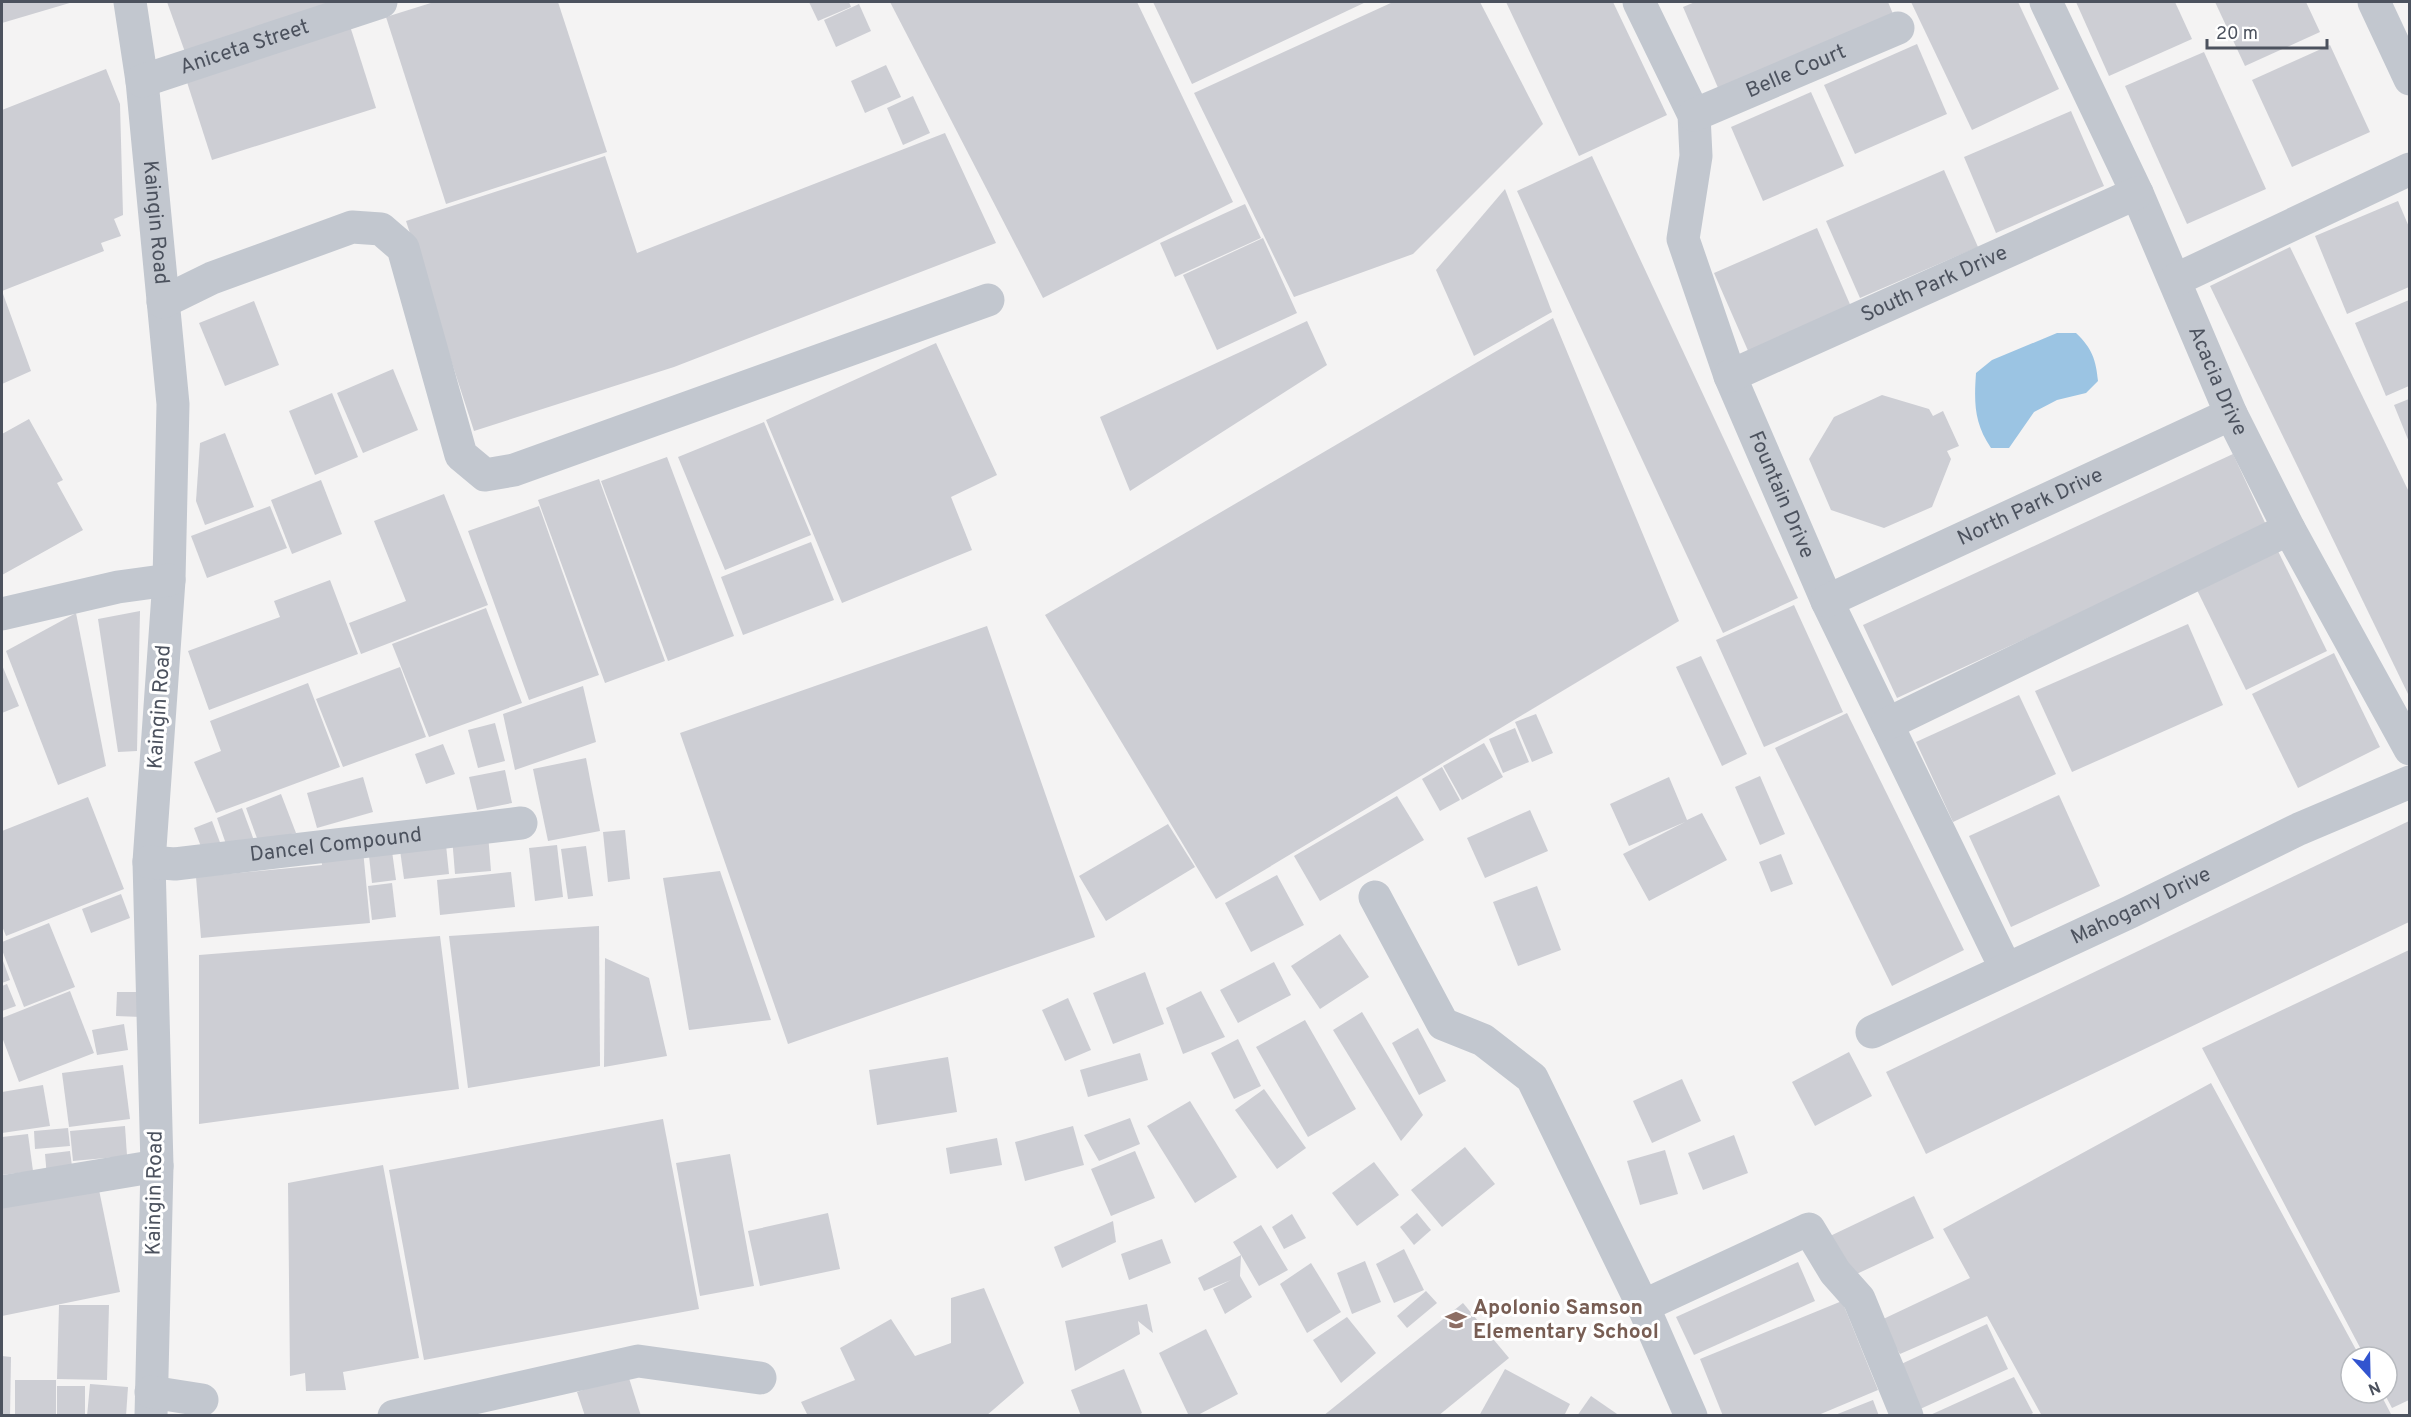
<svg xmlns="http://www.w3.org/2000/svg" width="2411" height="1417" viewBox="0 0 2411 1417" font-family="Overpass,sans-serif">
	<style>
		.water { fill: #9bc4e3 }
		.building { fill: #cdced4 }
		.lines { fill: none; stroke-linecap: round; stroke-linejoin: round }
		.minor { stroke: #c2c7cf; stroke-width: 33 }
		.labels { text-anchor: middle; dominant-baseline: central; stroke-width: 6; stroke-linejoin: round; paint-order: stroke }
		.street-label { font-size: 21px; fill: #4c525e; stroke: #fff }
		.education-label { font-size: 21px; font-weight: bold; fill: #785e54; stroke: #fff; text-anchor: start }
	</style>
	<rect width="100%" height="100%" fill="#f4f3f3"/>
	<!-- water -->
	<path class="water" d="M2057,333H2076C2092,348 2096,360 2098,381L2086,393L2057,400L2034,412L2009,448H1991C1974,423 1974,403 1976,373L1992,360Z"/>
	<!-- building -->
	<g class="building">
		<polygon points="2,2 73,2 2,23"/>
		<polygon points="167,2 333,2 185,52"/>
		<polygon points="434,2 558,2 607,152 446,204 386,17"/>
		<polygon points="809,2 849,2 851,7 818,21"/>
		<polygon points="890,2 1137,2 1233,202 1043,298"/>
		<polygon points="1153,2 1366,2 1192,84"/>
		<polygon points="1393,2 1480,2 1543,124 1413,254 1294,297 1194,93"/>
		<polygon points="1506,2 1613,2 1667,115 1579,156"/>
		<polygon points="1695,2 1888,2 1893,14 1719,90 1683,7"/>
		<polygon points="1911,2 2018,2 2059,89 1972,130"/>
		<polygon points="2076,2 2175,2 2192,39 2109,76"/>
		<polygon points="2215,2 2306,2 2320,32 2245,66"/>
		<polygon points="859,4 871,31 836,47 824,20"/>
		<polygon points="350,26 376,108 212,160 186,79"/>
		<polygon points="1917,44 1947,114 1855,154 1824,85"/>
		<polygon points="2330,45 2370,132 2292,167 2252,80"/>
		<polygon points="2204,52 2266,189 2187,224 2125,86"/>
		<polygon points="886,65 901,97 865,113 851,81"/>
		<polygon points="106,69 120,104 123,215 114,219 121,236 101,243 104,251 2,291 31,371 2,384 2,110"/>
		<polygon points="1811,92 1844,166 1763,201 1731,127"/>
		<polygon points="913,96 930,133 903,145 887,108"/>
		<polygon points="2071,111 2104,186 1996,233 1964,157"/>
		<polygon points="945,133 996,243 674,367 474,431 406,221 605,156 637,253"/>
		<polygon points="1592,156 1798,598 1723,633 1517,191"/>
		<polygon points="1944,170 1978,247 1860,298 1826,221"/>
		<polygon points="1505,189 1552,312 1474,356 1436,270"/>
		<polygon points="2398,201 2409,227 2409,287 2347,314 2315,236"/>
		<polygon points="1245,204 1261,238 1175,277 1160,243"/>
		<polygon points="1817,228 1852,309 1749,353 1714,273"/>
		<polygon points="1263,238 1297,313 1217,350 1183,275"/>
		<polygon points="2290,247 2409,492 2409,696 2210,286"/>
		<polygon points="2409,300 2409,386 2386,396 2355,323"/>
		<polygon points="254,301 279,365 225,386 199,323"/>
		<polygon points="1553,318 1679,621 1216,899 1045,615"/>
		<polygon points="1307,321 1327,365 1130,491 1100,417"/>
		<polygon points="936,343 997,475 951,497 972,550 842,603 766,420"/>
		<polygon points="393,369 418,430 363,453 337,393"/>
		<polygon points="332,393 358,457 315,475 289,411"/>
		<polygon points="1882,395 1929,409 1933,416 1943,411 1959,446 1947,451 1951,459 1932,507 1884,528 1831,510 1809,459 1834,417"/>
		<polygon points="2409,399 2409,442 2394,405"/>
		<polygon points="29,419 63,480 57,483 83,530 2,575 2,434"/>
		<polygon points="764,422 811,535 725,570 678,457"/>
		<polygon points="225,433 254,507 205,525 196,501 200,443"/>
		<polygon points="2233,454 2267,527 1897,698 1863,625"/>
		<polygon points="667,457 734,636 668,661 601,481"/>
		<polygon points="599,479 665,661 605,683 538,500"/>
		<polygon points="321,480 342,534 292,554 271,500"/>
		<polygon points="444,494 488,605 361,654 349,623 406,601 374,521"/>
		<polygon points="270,506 287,548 207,578 191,536"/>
		<polygon points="539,506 599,675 529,700 468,531"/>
		<polygon points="811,542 834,600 743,635 721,577"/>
		<polygon points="2277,549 2327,651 2246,690 2196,588"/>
		<polygon points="330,580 358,654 209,710 188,651 280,617 274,601"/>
		<polygon points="1794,605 1843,712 1764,747 1716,640"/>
		<polygon points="486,608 522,703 429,737 392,644"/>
		<polygon points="140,611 137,751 118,752 98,619"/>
		<polygon points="76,613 106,766 58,785 6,651"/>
		<polygon points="2188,624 2223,705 2072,772 2035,691"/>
		<polygon points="987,626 1095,937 788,1044 680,733"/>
		<polygon points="2334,653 2380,747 2298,788 2252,694"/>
		<polygon points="1701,656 1747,754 1722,766 1676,667"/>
		<polygon points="2,665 19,706 2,713"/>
		<polygon points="400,667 426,737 343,767 316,699"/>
		<polygon points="308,683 340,767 216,813 194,762 221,751 210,721"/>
		<polygon points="583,686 596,742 515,770 503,714"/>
		<polygon points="2019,695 2056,774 1953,822 1916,742"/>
		<polygon points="1847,713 1964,950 1892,986 1775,748"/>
		<polygon points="1536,714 1553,753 1532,762 1515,722"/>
		<polygon points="495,723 505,761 478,768 468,730"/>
		<polygon points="1515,728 1529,762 1503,773 1489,739"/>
		<polygon points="1484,743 1503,777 1462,800 1443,766"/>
		<polygon points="443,744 455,774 426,784 415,754"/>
		<polygon points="586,758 600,831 548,841 533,769"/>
		<polygon points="1442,767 1460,800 1440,811 1422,779"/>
		<polygon points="505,770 512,803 477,810 469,777"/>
		<polygon points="1760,776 1785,834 1760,845 1735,787"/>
		<polygon points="363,777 373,812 317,828 307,793"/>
		<polygon points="1669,777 1687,820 1702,813 1727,860 1649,901 1623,854 1685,822 1629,846 1610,804"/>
		<polygon points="281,794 296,833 258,841 246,808"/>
		<polygon points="2059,795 2100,886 2011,927 1969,836"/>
		<polygon points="1397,796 1424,840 1320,901 1294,856"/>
		<polygon points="88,797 124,889 6,936 2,926 2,831"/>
		<polygon points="242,808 255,843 227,847 217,818"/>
		<polygon points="1530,810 1548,851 1485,878 1467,838"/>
		<polygon points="212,821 221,845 203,852 194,828"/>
		<polygon points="2409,821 2409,922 1926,1154 1886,1072"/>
		<polygon points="1168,824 1195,867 1106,921 1079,876"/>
		<polygon points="625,830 630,879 608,882 603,832"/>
		<polygon points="488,834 491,871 455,874 452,837"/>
		<polygon points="391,844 396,880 372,883 368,847"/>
		<polygon points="446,845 449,874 404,879 400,850"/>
		<polygon points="557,845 563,897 535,901 529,848"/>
		<polygon points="586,846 593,896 568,899 561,849"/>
		<polygon points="363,850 370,923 201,938 196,877 322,865 321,853"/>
		<polygon points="1781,854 1793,884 1771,892 1759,862"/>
		<polygon points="720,871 771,1020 689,1030 663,878"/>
		<polygon points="511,872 515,907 440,915 437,880"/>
		<polygon points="1277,875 1304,925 1251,952 1225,903"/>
		<polygon points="392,883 396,917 372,920 368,886"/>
		<polygon points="1537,886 1561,950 1518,966 1493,902"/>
		<polygon points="121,894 130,918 91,933 82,909"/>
		<polygon points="49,923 75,987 24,1007 2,950 2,942"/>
		<polygon points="599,926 600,1066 468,1088 449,936"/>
		<polygon points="1340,934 1369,977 1320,1009 1291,966"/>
		<polygon points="440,936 459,1089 199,1124 199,955"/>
		<polygon points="2409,950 2409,1400 2392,1408 2384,1393 2387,1393 2387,1357 2365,1357 2202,1048"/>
		<polygon points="2,958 10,980 2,983"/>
		<polygon points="605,958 649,978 667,1056 604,1067"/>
		<polygon points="1274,962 1291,995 1238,1023 1220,990"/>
		<polygon points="1145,972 1164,1024 1113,1044 1093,993"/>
		<polygon points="7,984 16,1006 2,1011 2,986"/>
		<polygon points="70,991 94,1053 19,1082 2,1037 2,1018"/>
		<polygon points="1201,991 1225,1037 1183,1054 1166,1008"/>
		<polygon points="117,992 142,992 141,1017 116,1016"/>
		<polygon points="1068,998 1091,1050 1065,1061 1042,1010"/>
		<polygon points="1362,1012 1423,1115 1401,1141 1333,1030"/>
		<polygon points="1305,1020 1356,1109 1308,1137 1256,1047"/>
		<polygon points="124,1024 128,1050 97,1055 92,1030"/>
		<polygon points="1418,1028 1446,1081 1419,1095 1392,1043"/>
		<polygon points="1238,1039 1261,1086 1234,1099 1211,1053"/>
		<polygon points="1849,1052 1872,1096 1815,1126 1792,1082"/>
		<polygon points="1140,1053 1148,1080 1088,1097 1080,1070"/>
		<polygon points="948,1057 957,1112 877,1125 869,1070"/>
		<polygon points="123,1065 130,1119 69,1127 62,1073"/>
		<polygon points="1682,1079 1701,1121 1652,1143 1633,1101"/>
		<polygon points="2211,1083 2360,1357 2351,1357 2351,1393 2380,1393 2392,1416 2042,1416 1987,1316 1900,1354 1879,1321 1970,1278 1943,1229"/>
		<polygon points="43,1085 50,1126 2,1133 2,1092"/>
		<polygon points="1264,1089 1306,1148 1277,1169 1235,1110"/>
		<polygon points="1190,1101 1237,1177 1195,1203 1147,1126"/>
		<polygon points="1130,1118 1140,1144 1099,1161 1084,1135"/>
		<polygon points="663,1119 699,1309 424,1360 389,1170"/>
		<polygon points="125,1126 127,1156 73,1161 70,1131"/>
		<polygon points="1073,1126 1084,1165 1025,1181 1015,1142"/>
		<polygon points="68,1128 70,1146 35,1149 34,1131"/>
		<polygon points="28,1134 33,1171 2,1175 2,1137"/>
		<polygon points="1734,1135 1748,1173 1703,1190 1688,1153"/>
		<polygon points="997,1138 1002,1165 950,1174 946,1148"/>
		<polygon points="1465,1147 1495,1184 1442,1227 1411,1190"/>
		<polygon points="1665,1150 1678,1194 1640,1205 1627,1161"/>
		<polygon points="70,1151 73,1174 47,1177 45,1154"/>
		<polygon points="1135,1151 1155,1198 1111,1216 1091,1169"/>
		<polygon points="730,1154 754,1286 700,1296 676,1163"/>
		<polygon points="1374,1162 1399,1195 1357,1226 1332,1193"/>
		<polygon points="383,1165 419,1358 343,1372 346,1390 306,1391 305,1373 290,1376 288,1183"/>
		<polygon points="98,1185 120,1292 2,1316 2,1204"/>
		<polygon points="1914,1196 1934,1238 1848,1278 1828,1237"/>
		<polygon points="828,1213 840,1269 760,1286 748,1231"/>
		<polygon points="1417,1213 1431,1230 1414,1245 1400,1227"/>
		<polygon points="1292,1214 1306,1238 1284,1249 1272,1227"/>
		<polygon points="1113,1221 1116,1242 1062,1268 1054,1247"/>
		<polygon points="1261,1225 1288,1270 1259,1286 1241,1255 1240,1276 1252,1297 1225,1314 1213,1289 1231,1280 1204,1291 1198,1278 1241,1255 1233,1242"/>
		<polygon points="1162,1239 1171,1263 1129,1280 1121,1254"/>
		<polygon points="1404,1249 1424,1290 1394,1303 1376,1264"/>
		<polygon points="1365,1261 1381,1302 1352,1314 1337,1273"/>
		<polygon points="1798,1262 1815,1301 1694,1355 1676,1317"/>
		<polygon points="1311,1263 1341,1312 1307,1333 1280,1284"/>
		<polygon points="984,1288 1024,1383 986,1416 808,1416 801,1402 855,1380 840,1348 891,1319 915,1356 951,1343 951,1298"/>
		<polygon points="1426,1291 1437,1303 1407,1328 1397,1316"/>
		<polygon points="1842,1301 1878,1390 1816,1416 1723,1416 1700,1359"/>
		<polygon points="1463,1303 1509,1358 1438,1416 1323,1416"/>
		<polygon points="1147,1304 1153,1333 1138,1321 1140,1334 1075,1371 1065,1321"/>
		<polygon points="59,1305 109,1305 107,1380 57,1379"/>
		<polygon points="1347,1317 1376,1353 1341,1383 1313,1340"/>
		<polygon points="1987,1324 2008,1369 1918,1410 1897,1366"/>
		<polygon points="1206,1329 1238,1394 1196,1416 1189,1416 1159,1353"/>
		<polygon points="2,1356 11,1357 10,1416 2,1416"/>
		<polygon points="1124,1369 1142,1413 1137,1416 1081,1416 1071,1390"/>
		<polygon points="1505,1369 1570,1404 1564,1416 1479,1416"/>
		<polygon points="628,1375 641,1416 585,1416 577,1392"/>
		<polygon points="2014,1377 2033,1413 2028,1416 1928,1416"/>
		<rect x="15" y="1380" width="41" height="36"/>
		<polygon points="90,1384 128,1387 126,1416 87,1416"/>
		<rect x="57" y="1386" width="28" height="30"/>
		<polygon points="1591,1396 1620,1416 1577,1416"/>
		<polygon points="1873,1400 1879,1416 1835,1416 1835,1415"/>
	</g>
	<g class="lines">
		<!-- minor -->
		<g class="minor">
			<path id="s1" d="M130,2L142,81L173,404L169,580L149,862L157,1166L151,1416"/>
			<path id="s2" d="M1639,2L1694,115L1696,156L1683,239L1730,376L1827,601L2006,969"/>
			<path id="s3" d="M2046,2L2137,193L2231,414L2289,529L2410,749"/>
			<polyline points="2374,2 2410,79"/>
			<path id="s4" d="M142,81L381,2"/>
			<path id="s5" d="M1694,115L1898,28"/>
			<polyline points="2175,280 2410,169"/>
			<polyline points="163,302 212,278 352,227 381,229 403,248 461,455 485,475 514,470 988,300"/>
			<path id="s6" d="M1730,376L2137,193"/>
			<path id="s7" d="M1827,601L2231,414"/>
			<polyline points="2,614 118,587 169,580"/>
			<polyline points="1887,724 2289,529"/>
			<path id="s8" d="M149,862L175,864L521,823"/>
			<polyline points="1375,897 1443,1024 1483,1040 1532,1078 1643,1306 1691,1416"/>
			<path id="s9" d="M1872,1032L2130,912L2299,829L2410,782"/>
			<polyline points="2,1192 157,1166"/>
			<polyline points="1643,1306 1809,1229 1835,1272 1859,1299 1907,1416"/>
			<polyline points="151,1392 202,1400"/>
			<polyline points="394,1416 638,1361 760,1378"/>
		</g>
	</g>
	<!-- icons -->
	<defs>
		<symbol id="school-bare" viewBox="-9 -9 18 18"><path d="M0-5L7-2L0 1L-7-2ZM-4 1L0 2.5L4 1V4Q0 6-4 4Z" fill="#8d6e63" stroke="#fff" stroke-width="2.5" paint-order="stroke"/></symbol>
	</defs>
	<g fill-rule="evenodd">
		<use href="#school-bare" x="1441" y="1305" width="30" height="30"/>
	</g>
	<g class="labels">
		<!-- street labels -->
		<g class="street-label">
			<text stroke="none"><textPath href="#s4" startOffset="108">Aniceta Street</textPath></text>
			<text stroke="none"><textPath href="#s5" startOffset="111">Belle Court</textPath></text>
			<text stroke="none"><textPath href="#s1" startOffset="222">Kaingin Road</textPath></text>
			<text stroke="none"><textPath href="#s6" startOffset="224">South Park Drive</textPath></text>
			<text stroke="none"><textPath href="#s3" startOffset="416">Acacia Drive</textPath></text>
			<text stroke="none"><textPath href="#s2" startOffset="525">Fountain Drive</textPath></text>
			<text stroke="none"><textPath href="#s7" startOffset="224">North Park Drive</textPath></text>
			<text transform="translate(160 707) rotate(-86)">Kaingin Road</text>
			<text stroke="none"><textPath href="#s8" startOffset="188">Dancel Compound</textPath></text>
			<text stroke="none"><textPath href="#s9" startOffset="297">Mahogany Drive</textPath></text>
			<text transform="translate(155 1193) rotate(-89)">Kaingin Road</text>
		</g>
		<!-- education labels -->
		<g class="education-label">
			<text x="1473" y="1308">Apolonio Samson<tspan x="1473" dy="24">Elementary School</tspan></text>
		</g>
	</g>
	<!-- border -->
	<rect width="2411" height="1417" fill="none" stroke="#4c525e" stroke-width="6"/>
	<!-- north arrow -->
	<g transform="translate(2369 1375) rotate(158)"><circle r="28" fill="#ffffff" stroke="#b7babf" stroke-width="1.5"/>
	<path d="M0-4.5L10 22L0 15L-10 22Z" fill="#3254cf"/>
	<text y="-9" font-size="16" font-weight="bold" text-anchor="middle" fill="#4c525e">N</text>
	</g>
	<!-- scale -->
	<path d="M2207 39v9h120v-9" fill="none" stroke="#4c525e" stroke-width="3"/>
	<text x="2216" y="39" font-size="18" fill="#4c525e" stroke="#ffffff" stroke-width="4.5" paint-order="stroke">20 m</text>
</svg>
